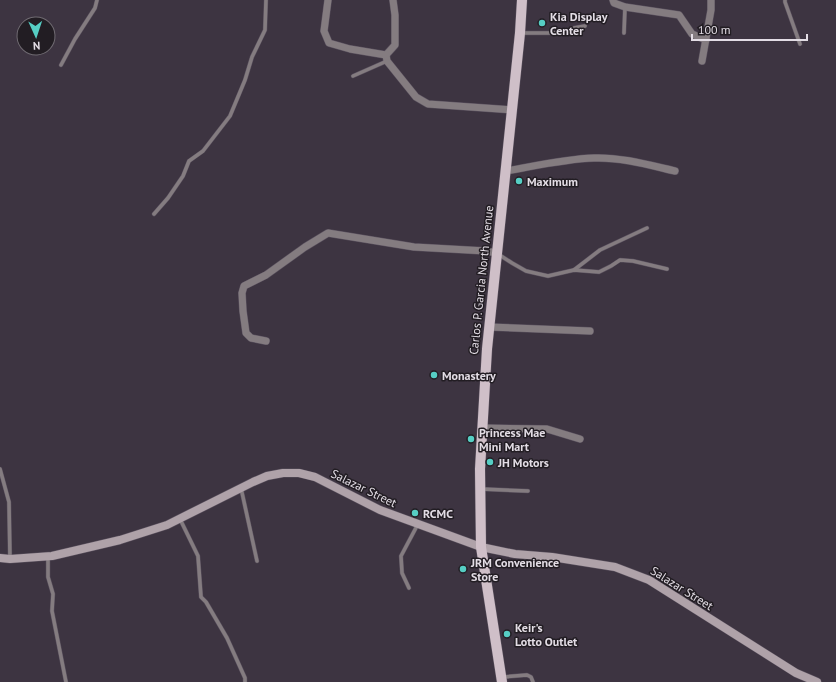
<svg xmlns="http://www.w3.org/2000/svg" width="836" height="682" viewBox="0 0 836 682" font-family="'PT Sans',sans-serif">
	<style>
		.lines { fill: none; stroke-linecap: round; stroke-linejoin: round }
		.lane-casing { stroke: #5b525f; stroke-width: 4.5 }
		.street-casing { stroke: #5b525f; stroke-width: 8 }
		.secondary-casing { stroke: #5b525f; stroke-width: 9 }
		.primary-casing { stroke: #5b525f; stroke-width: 11 }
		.lane { stroke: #847c80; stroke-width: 3.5 }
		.street { stroke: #847c80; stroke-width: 7 }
		.secondary { stroke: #afa2a9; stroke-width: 8 }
		.primary { stroke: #cfbfc8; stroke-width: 10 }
		.poi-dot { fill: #56cec4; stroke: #221d23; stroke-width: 1.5 }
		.labels { text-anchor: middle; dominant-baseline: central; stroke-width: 3; stroke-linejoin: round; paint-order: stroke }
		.poi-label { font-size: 12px; font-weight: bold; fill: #e3dde5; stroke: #221d23; text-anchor: start }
		.street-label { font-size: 12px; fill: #e3dde5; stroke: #221d23 }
	</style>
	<rect width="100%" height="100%" fill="#3d3441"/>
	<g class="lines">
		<defs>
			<g id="lane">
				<polyline points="785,0 785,2 800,44"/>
				<polyline points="521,33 570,33 574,28 585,26"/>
				<polyline points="624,33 625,7"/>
				<polyline points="61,65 75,39 95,8 97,0"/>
				<polyline points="353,76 387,61"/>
				<polyline points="154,214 168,198 183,176 189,161 203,151 230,116 245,80 252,57 265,30 266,0"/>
				<polyline points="498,254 512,263 526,271 548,276 574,270 599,272 611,266 620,260 633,261 667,269"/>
				<polyline points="574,270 600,250 647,228"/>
				<polyline points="0,469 9,502 10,559"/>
				<polyline points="241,488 257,561"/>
				<polyline points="481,489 528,491"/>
				<polyline points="180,519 198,556 201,597 206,602 227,638 245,678 245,682"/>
				<polyline points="48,557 48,577 53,594 52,611 66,682"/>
				<polyline points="409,588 402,573 401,556 418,524"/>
				<polyline points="503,677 527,675 531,677 533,682"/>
			</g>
			<g id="street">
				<polyline points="328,0 324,31 329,43 350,49 386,55 395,45 395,15 393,0"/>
				<polyline points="613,0 614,3 625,7 679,15 692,34 706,40"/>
				<polyline points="386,55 387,61 416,97 428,104 512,110"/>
				<polyline points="702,61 711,10 711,0"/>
				<path d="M506,171C535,166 564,159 594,158C621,157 649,165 675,171"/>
				<polyline points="489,327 590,331"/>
				<polyline points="266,341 251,338 246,333 243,311 242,293 244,286 266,275 305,247 328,233 414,247 486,251 497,253"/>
				<polyline points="482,428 547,429 580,439"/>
			</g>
			<polyline id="secondary" points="0,558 10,559 52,556 120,540 167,525 253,482 267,476 283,473 299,473 315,477 380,510 481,547 515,554 552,557 615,567 649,580 796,673 817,682"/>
			<polyline id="primary" points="502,682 481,547 480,469 487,349 520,33 522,0"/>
		</defs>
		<!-- lane casing -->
		<use href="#lane" class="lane-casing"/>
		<!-- street casing -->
		<use href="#street" class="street-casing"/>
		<!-- secondary casing -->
		<use href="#secondary" class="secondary-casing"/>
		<!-- primary casing -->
		<use href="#primary" class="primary-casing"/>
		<!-- lane -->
		<use href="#lane" class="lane"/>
		<!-- street -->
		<use href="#street" class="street"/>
		<!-- secondary -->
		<use href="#secondary" class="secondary"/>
		<!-- primary -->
		<use href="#primary" class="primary"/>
	</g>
	<!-- markers -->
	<g class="poi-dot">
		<circle cx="542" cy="23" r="4"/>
		<circle cx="519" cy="181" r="4"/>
		<circle cx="434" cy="375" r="4"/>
		<circle cx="471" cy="439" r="4"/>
		<circle cx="490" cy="462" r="4"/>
		<circle cx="415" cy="513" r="4"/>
		<circle cx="463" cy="569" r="4"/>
		<circle cx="507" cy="634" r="4"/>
	</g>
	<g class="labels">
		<!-- poi labels -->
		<g class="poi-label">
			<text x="550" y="16">Kia Display<tspan x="550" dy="14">Center</tspan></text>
			<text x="527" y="181">Maximum</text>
			<text x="442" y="375">Monastery</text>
			<text x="479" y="432">Princess Mae<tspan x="479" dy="14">Mini Mart</tspan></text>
			<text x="498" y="462">JH Motors</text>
			<text x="423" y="513">RCMC</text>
			<text x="471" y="562">JRM Convenience<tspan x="471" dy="14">Store</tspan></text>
			<text x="515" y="627">Keir's<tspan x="515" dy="14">Lotto Outlet</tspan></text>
		</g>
		<!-- street labels -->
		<g class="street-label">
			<text transform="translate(481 280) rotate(-84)">Carlos P. Garcia North Avenue</text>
			<text transform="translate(364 488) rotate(26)">Salazar Street</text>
			<text transform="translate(682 588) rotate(32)">Salazar Street</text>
		</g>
	</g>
	<!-- north arrow -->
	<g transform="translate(36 36) rotate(177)"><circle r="19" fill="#221d23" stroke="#6f6a71"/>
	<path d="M0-3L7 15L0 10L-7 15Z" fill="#56cec4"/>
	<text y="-6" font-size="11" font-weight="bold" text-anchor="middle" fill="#e3dde5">N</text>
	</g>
	<!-- scale -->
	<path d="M692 34v6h115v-6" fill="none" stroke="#e3dde5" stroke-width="2"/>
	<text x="698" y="34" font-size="12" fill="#e3dde5" stroke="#221d23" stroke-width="3" paint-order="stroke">100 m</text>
</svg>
